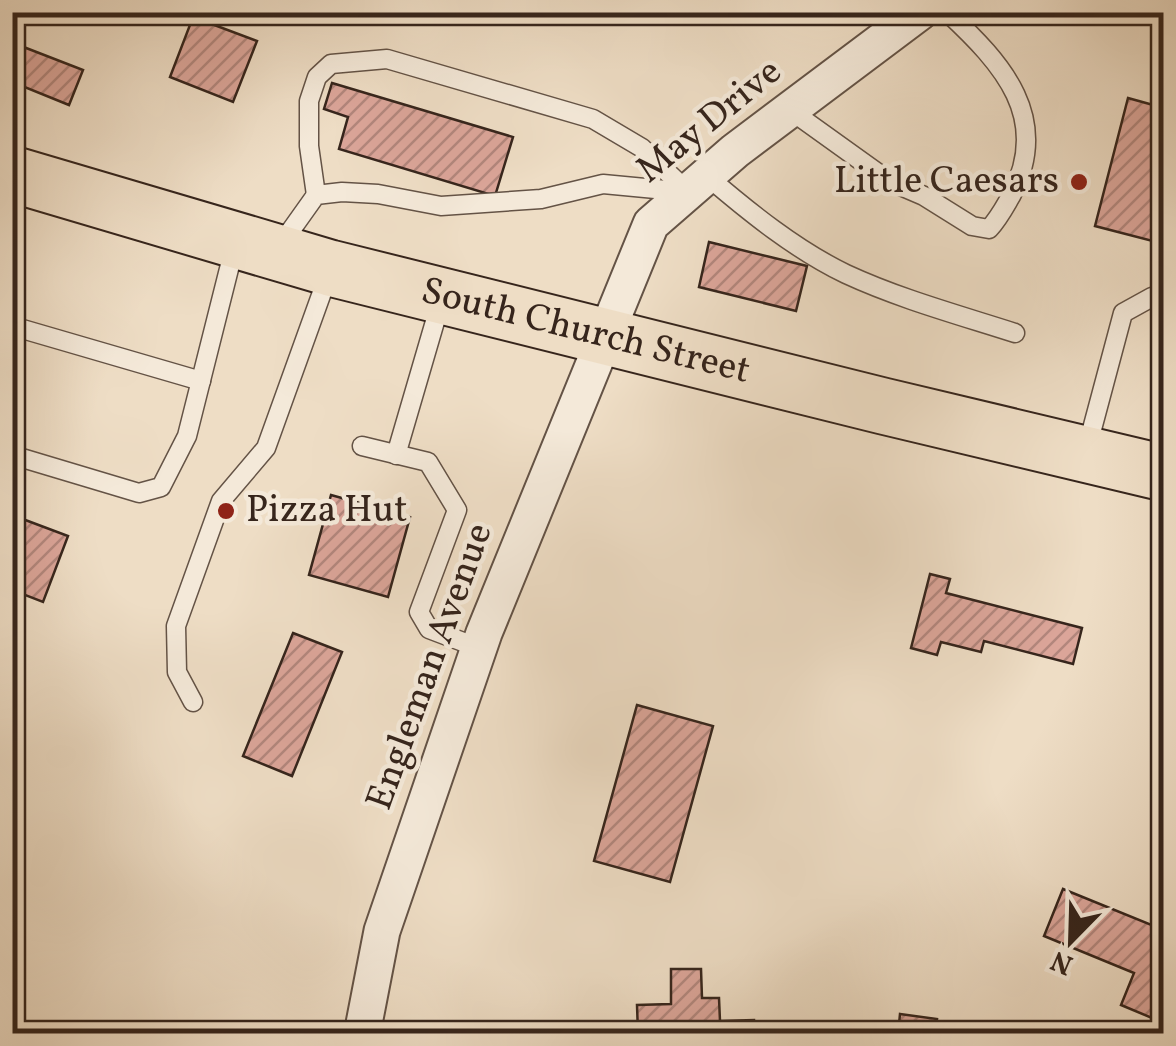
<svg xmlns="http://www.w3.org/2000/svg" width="1176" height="1046" viewBox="0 0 1176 1046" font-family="Vollkorn,serif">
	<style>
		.building { fill: url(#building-hatch); stroke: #36251c; stroke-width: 2.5 }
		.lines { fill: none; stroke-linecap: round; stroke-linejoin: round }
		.service-casing { stroke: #645346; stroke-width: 21 }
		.minor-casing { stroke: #645346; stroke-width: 39 }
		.primary-casing { stroke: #36251c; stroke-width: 59 }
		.service { stroke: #f4e9d9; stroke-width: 18 }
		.minor { stroke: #f4e9d9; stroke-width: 35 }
		.primary { stroke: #eeddc5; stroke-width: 55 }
		.poi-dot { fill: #8f2418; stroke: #f4e9d9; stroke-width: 4 }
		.labels { text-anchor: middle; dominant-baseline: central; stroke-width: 9; stroke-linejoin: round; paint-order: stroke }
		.street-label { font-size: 38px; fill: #36251c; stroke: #f4e9d9 }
		.poi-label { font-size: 38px; fill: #36251c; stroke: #f4e9d9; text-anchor: end }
	</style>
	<defs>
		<pattern id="building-hatch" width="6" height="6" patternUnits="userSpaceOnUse" patternTransform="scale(2.5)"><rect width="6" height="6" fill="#dba599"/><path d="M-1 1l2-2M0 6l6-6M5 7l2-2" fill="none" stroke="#b2867c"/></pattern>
	</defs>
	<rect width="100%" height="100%" fill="#eeddc5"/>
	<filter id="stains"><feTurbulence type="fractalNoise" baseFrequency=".002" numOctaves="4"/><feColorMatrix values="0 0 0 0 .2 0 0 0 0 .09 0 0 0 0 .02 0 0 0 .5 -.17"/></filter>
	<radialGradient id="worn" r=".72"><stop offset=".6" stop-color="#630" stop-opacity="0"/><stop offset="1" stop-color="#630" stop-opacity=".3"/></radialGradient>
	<!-- building -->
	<g class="building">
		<polygon points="609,12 745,12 745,17"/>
		<polygon points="193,17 257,41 233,102 170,77"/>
		<polygon points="21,46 83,70 69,105 12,82 12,66"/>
		<polygon points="332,83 513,137 495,196 339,149 348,117 324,109"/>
		<polygon points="1128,98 1164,108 1164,244 1095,226"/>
		<polygon points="709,242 807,266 796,311 699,287"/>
		<polygon points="331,495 410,517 388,597 309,575"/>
		<polygon points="12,515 68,536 43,602 12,590"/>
		<polygon points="930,574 950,579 946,593 1082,628 1073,664 984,641 981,652 941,642 937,655 911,648"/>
		<polygon points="293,633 342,652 292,776 243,756"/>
		<polygon points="637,705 713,726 670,882 594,861"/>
		<polygon points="1063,889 1164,930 1164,1023 1121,1005 1134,973 1044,936"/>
		<polygon points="671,969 701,969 702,998 719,998 720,1021 754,1020 754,1034 638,1034 637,1005 671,1004"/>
		<polygon points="900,1014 937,1019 935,1034 898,1034"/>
		<polygon points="831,1029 869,1034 831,1034"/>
	</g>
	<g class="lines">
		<defs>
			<g id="service">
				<path d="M790,110L889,181L924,196L972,226L989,229C999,218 1004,208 1011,196C1052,118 1003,64 947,12"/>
				<path d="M707,176C749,212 796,250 846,274C900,299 959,315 1015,333"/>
				<polyline points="316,195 309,146 309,101 317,77 331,64 387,59 593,119 642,148 688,192"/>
				<polyline points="279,247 316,195 342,192 378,194 441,206 541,199 603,184 687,192"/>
				<polyline points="12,326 201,381"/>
				<polyline points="362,446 428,462 457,510 419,612 429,629 479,648"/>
				<polyline points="1087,448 1123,313 1152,297 1164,300"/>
				<polyline points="12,455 139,493 161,487 187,436 235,245"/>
				<polyline points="396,455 441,301"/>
				<polyline points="193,702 177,672 176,626 221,501 266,448 329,273"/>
			</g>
			<polyline id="minor" points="362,1034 382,931 484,633 651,224 735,151 920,12"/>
			<g id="primary">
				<path id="s1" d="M12,174L330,268L883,406L1164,473"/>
			</g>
		</defs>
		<!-- service casing -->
		<use href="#service" class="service-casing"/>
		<!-- minor casing -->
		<use href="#minor" class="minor-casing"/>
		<!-- primary casing -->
		<use href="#primary" class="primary-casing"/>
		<!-- service -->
		<use href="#service" class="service"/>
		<!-- minor -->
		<use href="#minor" class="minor"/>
		<!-- primary -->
		<use href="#primary" class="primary"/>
	</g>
	<!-- markers -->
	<g class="poi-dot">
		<circle cx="1079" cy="182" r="10"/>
		<circle cx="226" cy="511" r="10"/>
	</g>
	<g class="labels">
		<!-- street labels -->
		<g class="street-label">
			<text transform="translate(710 122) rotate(-39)">May Drive</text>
			<text stroke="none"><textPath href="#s1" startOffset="595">South Church Street</textPath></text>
			<text transform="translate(431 667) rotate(-70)">Engleman Avenue</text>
		</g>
		<!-- poi labels -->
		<g class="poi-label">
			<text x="1059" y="182">Little Caesars</text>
			<text x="246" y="511" text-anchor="start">Pizza Hut</text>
		</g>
	</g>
	<!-- margin -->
	<rect width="1176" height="1046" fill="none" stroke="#eeddc5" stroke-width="50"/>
	<rect x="15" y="15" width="1146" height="1016" fill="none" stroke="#36251c" stroke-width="5"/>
	<rect x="25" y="25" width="1126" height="996" fill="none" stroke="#36251c" stroke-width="2.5"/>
	<!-- north arrow -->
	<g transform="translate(1071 941) rotate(203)" stroke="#f4e9d9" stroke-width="8" paint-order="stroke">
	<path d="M0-8L18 38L0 25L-18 38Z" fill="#36251c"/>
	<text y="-15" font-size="28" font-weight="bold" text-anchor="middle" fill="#36251c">N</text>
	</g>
	<rect width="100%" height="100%" filter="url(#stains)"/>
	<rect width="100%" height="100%" fill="url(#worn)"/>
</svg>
